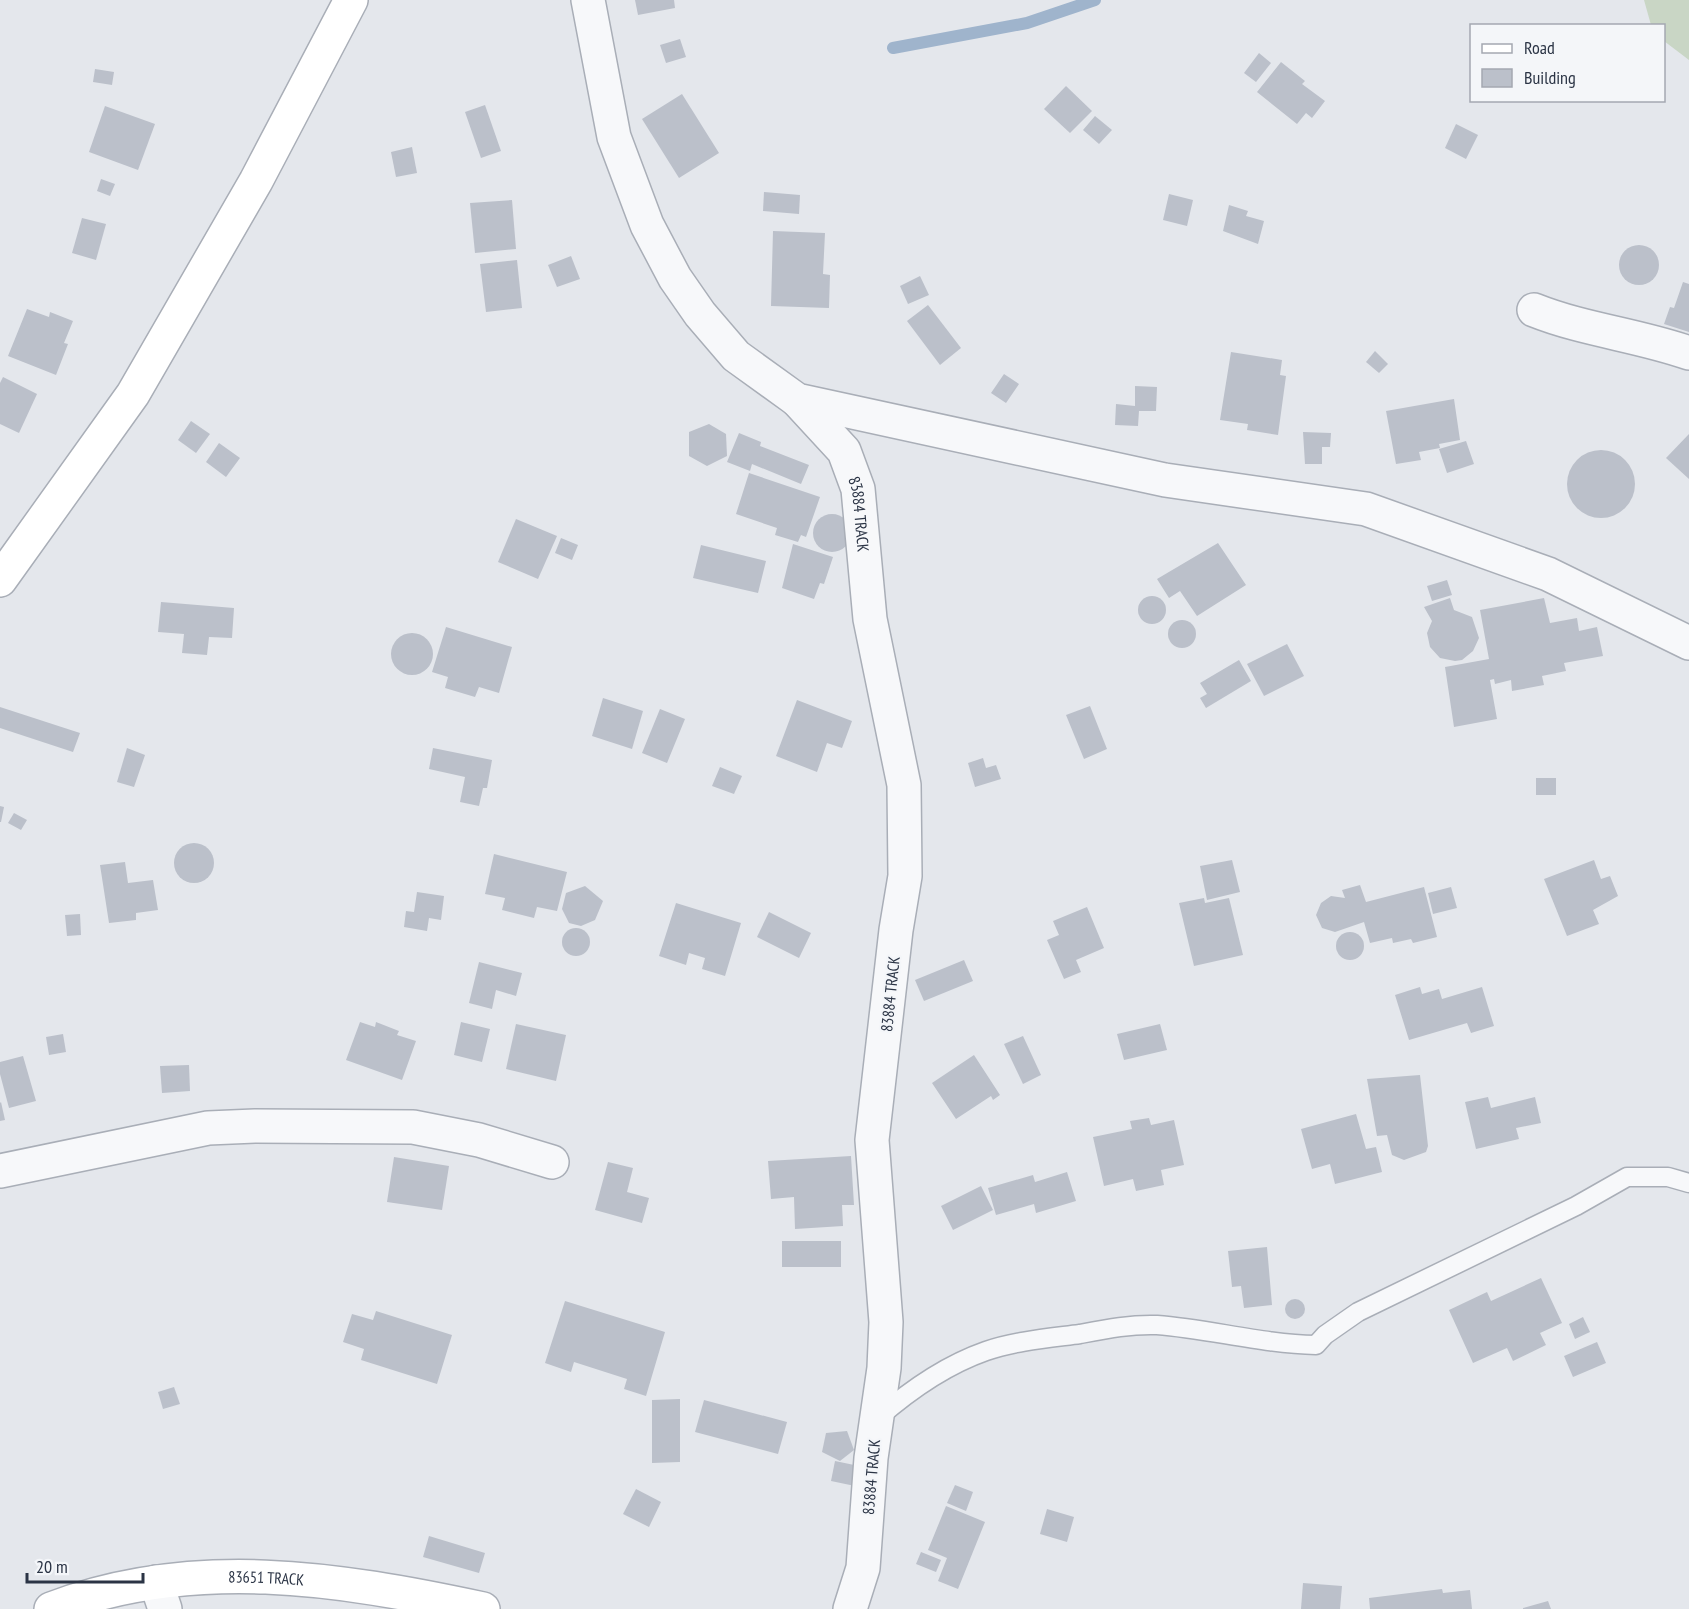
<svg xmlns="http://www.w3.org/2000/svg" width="1689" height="1609" viewBox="0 0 1689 1609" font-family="'PT Sans Narrow',sans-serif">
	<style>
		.green { fill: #c9d6c5 }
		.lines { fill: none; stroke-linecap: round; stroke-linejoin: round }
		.stream { stroke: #9fb4cc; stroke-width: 12 }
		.building { fill: #bbc0ca }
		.lane-casing { stroke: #a9aeb7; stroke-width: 21 }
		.street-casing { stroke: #a9aeb7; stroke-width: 36 }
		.secondary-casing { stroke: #a9aeb7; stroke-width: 36 }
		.lane { stroke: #f7f8fa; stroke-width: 18 }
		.street { stroke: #f7f8fa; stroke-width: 33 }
		.secondary { stroke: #fff; stroke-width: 33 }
		.labels { text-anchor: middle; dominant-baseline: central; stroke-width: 4.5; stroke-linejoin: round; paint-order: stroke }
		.street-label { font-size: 16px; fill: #2b3445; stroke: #f4f6f9 }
	</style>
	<rect width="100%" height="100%" fill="#e4e7ec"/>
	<!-- green -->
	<polygon class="green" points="1644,0 1689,0 1689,60 1664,41 1664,26 1651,25"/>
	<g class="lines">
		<!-- stream -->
		<polyline class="stream" points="893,48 1027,23 1095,0"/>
	</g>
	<!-- building -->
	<g class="building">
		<polygon points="635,0 674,0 675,8 638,15"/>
		<polygon points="680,39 686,57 666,63 660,45"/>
		<polygon points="1259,53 1271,63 1256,82 1244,73"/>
		<polygon points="1281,62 1305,81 1302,84 1325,101 1312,118 1306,113 1297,124 1257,92"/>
		<polygon points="95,69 114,72 112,85 93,82"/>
		<polygon points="1066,86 1092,111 1070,133 1044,109"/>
		<polygon points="682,94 719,153 679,178 642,119"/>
		<polygon points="485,105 501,151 481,158 465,112"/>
		<polygon points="105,106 155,124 138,170 89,152"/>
		<polygon points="1095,116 1112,130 1099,144 1083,130"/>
		<polygon points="1456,124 1478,135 1466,159 1445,148"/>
		<polygon points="412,147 417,173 396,177 391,152"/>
		<polygon points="101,179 115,184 110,196 97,191"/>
		<polygon points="764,192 800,195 799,214 763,211"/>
		<polygon points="1169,194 1193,200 1187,226 1163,220"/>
		<polygon points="512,200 516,249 475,253 470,203"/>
		<polygon points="1229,205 1248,211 1246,216 1264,221 1258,244 1223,231"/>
		<polygon points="82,218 106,224 96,260 72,253"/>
		<polygon points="773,231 825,233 823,274 830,275 829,308 771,306"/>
		<circle cx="1639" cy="265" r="20"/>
		<polygon points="571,256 580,279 557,287 548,265"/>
		<polygon points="517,260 522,308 486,312 480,264"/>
		<polygon points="920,276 929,295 908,304 900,286"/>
		<polygon points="1683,282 1689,284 1689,332 1664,324 1670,307 1674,308"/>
		<polygon points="928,305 961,348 940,365 907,321"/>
		<polygon points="27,309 49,317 50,312 73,321 64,343 68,344 56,375 8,356"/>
		<polygon points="1375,351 1388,364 1379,373 1366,362"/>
		<polygon points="1231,352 1282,360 1280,375 1286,376 1278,435 1247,430 1248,424 1220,420"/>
		<polygon points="1004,374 1019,384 1006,403 991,393"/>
		<polygon points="3,377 37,394 19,433 0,424 0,383"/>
		<polygon points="1135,386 1157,387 1156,411 1139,411 1138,426 1115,425 1116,404 1135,406"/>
		<polygon points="1454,399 1460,440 1439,444 1440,448 1419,452 1421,460 1396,464 1386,411"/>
		<polygon points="191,421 210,434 196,453 178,440"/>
		<polygon points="709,424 726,434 727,456 707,466 689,456 689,432"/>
		<polygon points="1303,432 1331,433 1330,447 1322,447 1322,464 1305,464"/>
		<polygon points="739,433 761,442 760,446 809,465 801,484 752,464 750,471 727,462"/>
		<polygon points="1689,434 1689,479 1666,458"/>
		<polygon points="1466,441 1474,464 1447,473 1439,449"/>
		<polygon points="219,443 240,458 226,477 206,462"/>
		<circle cx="1601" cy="484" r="34"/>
		<polygon points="749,473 820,497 806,537 801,535 798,542 775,535 777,528 736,514"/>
		<circle cx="832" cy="533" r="19"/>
		<polygon points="516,519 557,536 538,579 498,562"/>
		<polygon points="561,538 578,545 572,560 555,553"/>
		<polygon points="1218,543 1246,585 1197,616 1180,591 1169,598 1157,579"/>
		<polygon points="793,544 833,557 824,584 820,583 814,599 782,588"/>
		<polygon points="701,545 766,561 758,593 693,578"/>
		<polygon points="1447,580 1452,595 1432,601 1427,586"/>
		<circle cx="1152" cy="610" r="14"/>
		<polygon points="1450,598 1454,610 1472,617 1479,638 1473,651 1462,660 1455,661 1440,658 1430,647 1427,633 1432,621 1424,607"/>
		<polygon points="1544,598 1550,623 1577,618 1579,631 1597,627 1603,656 1564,663 1566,671 1542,676 1544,685 1512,691 1511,680 1495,684 1494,679 1490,680 1497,719 1454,727 1445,667 1489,659 1480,610"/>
		<polygon points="161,602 234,608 232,638 209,637 207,655 182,653 184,634 158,632"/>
		<circle cx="1182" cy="634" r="14"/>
		<polygon points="446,627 512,647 499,693 479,687 475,697 445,688 448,677 432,672"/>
		<circle cx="412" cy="654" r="21"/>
		<polygon points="1287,644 1304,676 1264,696 1247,664"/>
		<polygon points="1239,660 1251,681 1206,708 1200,698 1207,694 1200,683"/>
		<polygon points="603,698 643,711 632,749 592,736"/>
		<polygon points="797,700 852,721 842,748 827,743 817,772 776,756"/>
		<polygon points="1090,706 1107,749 1084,759 1066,715"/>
		<polygon points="0,707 80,733 73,752 0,728"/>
		<polygon points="660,709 685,719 667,763 642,753"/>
		<polygon points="127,748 145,755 134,787 117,782"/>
		<polygon points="433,748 492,760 487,788 483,788 479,806 460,802 465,777 429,769"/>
		<polygon points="983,758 986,768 996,765 1001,779 975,787 968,763"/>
		<polygon points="720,767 742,776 734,794 712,786"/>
		<rect x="1536" y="778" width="20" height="17"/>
		<polygon points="0,806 4,807 1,822 0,822"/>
		<polygon points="14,813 27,820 21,830 8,823"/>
		<circle cx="194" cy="863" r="20"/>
		<polygon points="494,854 567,872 557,911 537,907 534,918 502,910 505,898 485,894"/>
		<polygon points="1232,860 1240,892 1207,900 1200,866"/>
		<polygon points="1594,860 1601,879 1610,876 1618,896 1593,910 1599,924 1567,936 1544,879"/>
		<polygon points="125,862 128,883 153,880 158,910 136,913 136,920 109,923 100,865"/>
		<polygon points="1360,885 1366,902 1424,887 1437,937 1413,943 1411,939 1393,943 1392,938 1370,943 1364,922 1335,932 1322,928 1316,915 1321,903 1331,896 1345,898 1342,890"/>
		<polygon points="585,886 603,901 595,920 581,926 569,923 562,909 566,893"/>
		<polygon points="1451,887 1457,908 1433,914 1428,893"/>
		<polygon points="417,892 444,896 441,920 429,918 427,931 404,927 406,911 414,912"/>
		<polygon points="1204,898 1205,903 1229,898 1243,955 1194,966 1179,903"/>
		<polygon points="676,903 741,923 725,976 702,969 705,958 689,953 686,965 659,956"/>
		<polygon points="1087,907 1104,948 1076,960 1081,972 1064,979 1047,940 1059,935 1053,921"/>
		<polygon points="769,912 811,933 799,958 757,937"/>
		<polygon points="80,914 81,935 67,936 65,915"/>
		<circle cx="576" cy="942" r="14"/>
		<circle cx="1350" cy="946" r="14"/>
		<polygon points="964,960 973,981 924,1001 915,980"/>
		<polygon points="479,962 522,973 516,996 496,990 492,1009 469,1003"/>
		<polygon points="1420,987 1422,994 1439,989 1442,999 1482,987 1494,1026 1471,1033 1467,1023 1409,1040 1395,995"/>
		<polygon points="360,1022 375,1027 376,1022 399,1031 397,1035 416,1041 402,1080 346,1060"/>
		<polygon points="461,1022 490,1029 482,1062 454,1055"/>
		<polygon points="516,1024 566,1035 556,1081 506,1069"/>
		<polygon points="1160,1024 1167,1050 1124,1060 1117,1034"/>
		<polygon points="63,1034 66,1052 49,1055 46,1037"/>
		<polygon points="1023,1036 1041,1075 1023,1084 1004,1044"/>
		<polygon points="974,1055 1000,1095 993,1100 991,1096 956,1119 932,1083"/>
		<polygon points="23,1056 36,1101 9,1108 0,1074 0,1062"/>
		<polygon points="189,1065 190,1091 162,1093 160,1066"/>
		<polygon points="1420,1075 1428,1146 1426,1152 1404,1160 1392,1155 1387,1135 1377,1136 1367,1079"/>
		<polygon points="1488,1097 1491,1108 1535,1097 1541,1123 1516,1128 1519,1139 1476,1149 1465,1102"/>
		<polygon points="1,1102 5,1120 0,1121 0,1103"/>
		<polygon points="1356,1114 1366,1149 1376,1147 1382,1172 1335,1184 1330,1164 1312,1169 1301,1129"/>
		<polygon points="1149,1118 1151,1125 1174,1120 1184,1165 1161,1170 1164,1185 1136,1191 1133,1179 1104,1186 1093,1137 1132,1129 1130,1121"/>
		<polygon points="851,1156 854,1205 842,1205 843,1226 795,1229 794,1197 771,1199 768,1161"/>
		<polygon points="394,1157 449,1166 442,1210 387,1202"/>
		<polygon points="608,1162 633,1168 627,1192 649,1198 642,1223 595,1210"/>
		<polygon points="1067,1172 1076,1201 1036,1213 1034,1204 996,1215 988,1188 1033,1175 1035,1182"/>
		<polygon points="981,1186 993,1210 953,1230 941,1206"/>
		<rect x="782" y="1241" width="59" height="26"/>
		<polygon points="1267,1247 1272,1305 1244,1308 1241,1286 1232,1287 1228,1251"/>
		<polygon points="1541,1278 1562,1323 1540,1333 1546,1345 1513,1361 1507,1348 1473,1363 1449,1310 1487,1292 1491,1301"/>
		<circle cx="1295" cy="1309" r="10"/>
		<polygon points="565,1301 665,1332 646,1396 624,1389 627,1379 574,1362 571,1372 545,1363"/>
		<polygon points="376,1311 452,1335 437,1384 361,1360 364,1349 343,1342 352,1314 373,1320"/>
		<polygon points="1583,1317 1590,1332 1575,1339 1569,1324"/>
		<polygon points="1597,1342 1606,1363 1573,1377 1564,1356"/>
		<polygon points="174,1387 180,1404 163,1409 158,1392"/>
		<polygon points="680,1399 680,1462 652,1463 652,1400"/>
		<polygon points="704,1400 787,1422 778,1454 695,1432"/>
		<polygon points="847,1431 854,1450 840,1461 822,1452 826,1433"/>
		<polygon points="835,1461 859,1466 855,1486 831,1481"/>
		<polygon points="955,1485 973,1492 966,1511 947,1503"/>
		<polygon points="636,1489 661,1502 649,1527 623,1514"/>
		<polygon points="946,1506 985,1522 958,1589 938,1581 947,1558 928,1550"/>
		<polygon points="1047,1509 1074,1517 1067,1542 1040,1534"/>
		<polygon points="429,1536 485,1553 479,1573 423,1557"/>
		<polygon points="921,1552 941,1560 936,1572 916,1564"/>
		<polygon points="1303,1583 1342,1586 1340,1609 1301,1609"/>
		<polygon points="1442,1589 1443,1593 1470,1590 1472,1609 1370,1609 1369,1598"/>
		<polygon points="1548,1601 1551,1609 1523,1609 1523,1608"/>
	</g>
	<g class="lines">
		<defs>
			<path id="lane" d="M878,1418C910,1390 946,1365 986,1351C1015,1341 1050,1338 1080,1334C1106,1329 1131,1324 1157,1325C1210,1329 1262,1344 1316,1345L1325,1335L1358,1312L1576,1206L1627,1177H1668L1689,1183"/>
			<g id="street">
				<polyline points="588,0 614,137 647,225 675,278 700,314 736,356 797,400 1165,480 1366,509 1548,574 1689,643"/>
				<path d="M1534,310C1584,330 1638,335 1689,353"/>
				<path id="s1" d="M797,400L844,451L858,489L870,619L904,785L905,876L896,930L872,1140L886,1322L884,1368L871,1458L863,1568L850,1609"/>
				<polyline points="0,1171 208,1128 255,1126 413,1127 479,1140 552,1162"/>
				<polyline points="156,1582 165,1609"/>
			</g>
			<g id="secondary">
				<polyline points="0,580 133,394 256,181 351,0"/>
				<path id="s2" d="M51,1609C193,1555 338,1578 483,1609"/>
			</g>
		</defs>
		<!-- lane casing -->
		<use href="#lane" class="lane-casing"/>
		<!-- street casing -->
		<use href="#street" class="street-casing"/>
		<!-- secondary casing -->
		<use href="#secondary" class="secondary-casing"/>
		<!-- lane -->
		<use href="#lane" class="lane"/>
		<!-- street -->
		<use href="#street" class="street"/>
		<!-- secondary -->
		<use href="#secondary" class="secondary"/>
	</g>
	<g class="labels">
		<!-- street labels -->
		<g class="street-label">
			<text stroke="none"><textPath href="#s1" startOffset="135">83884 TRACK</textPath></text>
			<text transform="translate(890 994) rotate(-84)">83884 TRACK</text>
			<text transform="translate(871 1477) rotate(-85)">83884 TRACK</text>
			<text stroke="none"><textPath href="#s2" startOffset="219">83651 TRACK</textPath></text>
		</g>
	</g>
	<!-- legend -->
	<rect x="1470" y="24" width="195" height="78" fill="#f4f6f9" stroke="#a4a8b1" stroke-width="1.5"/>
	<rect x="1482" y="44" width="30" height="9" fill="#ffffff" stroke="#a4a8b1" stroke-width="1.5"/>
	<text x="1524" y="54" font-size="18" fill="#2b3445">Road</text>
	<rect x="1482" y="69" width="30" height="18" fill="#bbc0ca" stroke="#a4a8b1" stroke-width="1.5"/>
	<text x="1524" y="84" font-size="18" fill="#2b3445">Building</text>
	<!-- scale -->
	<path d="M27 1573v9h116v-9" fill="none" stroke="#2b3445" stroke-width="3"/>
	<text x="36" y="1573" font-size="18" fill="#2b3445" stroke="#f4f6f9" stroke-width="4.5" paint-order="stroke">20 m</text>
</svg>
